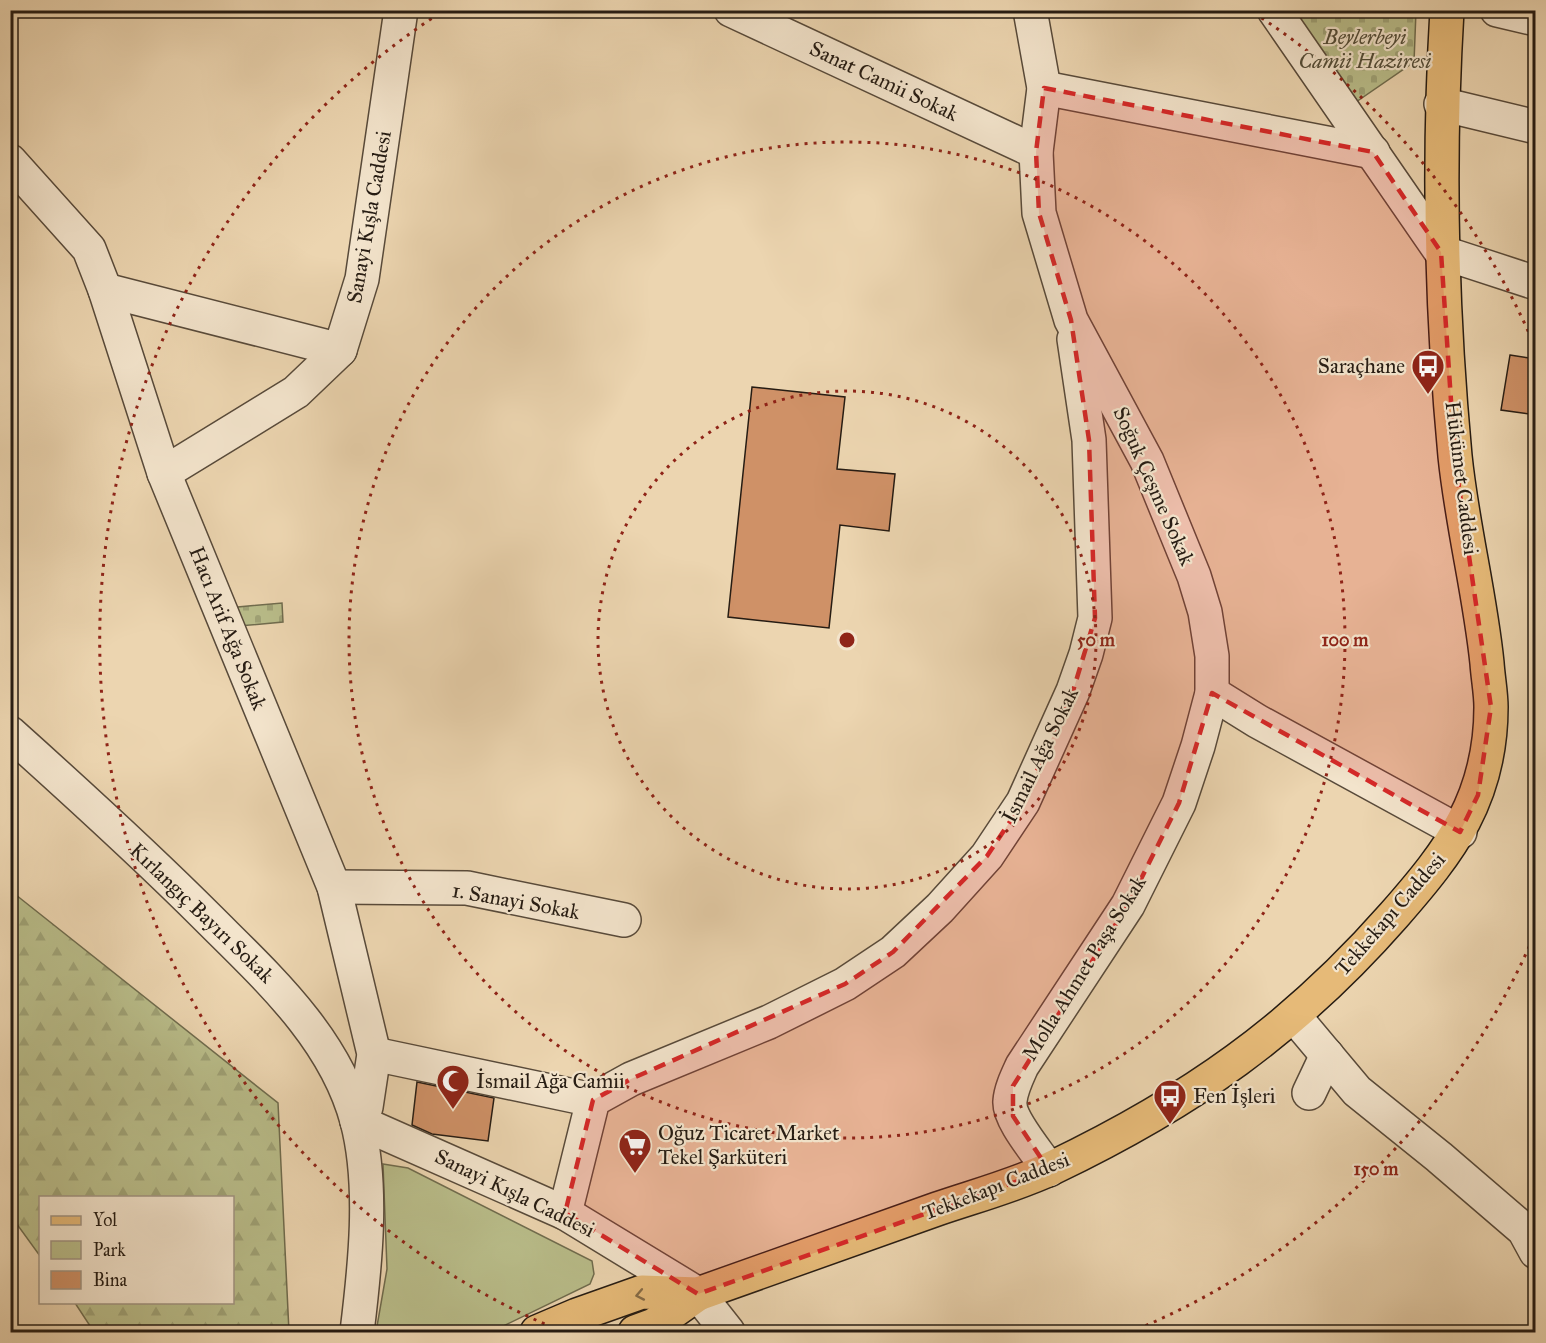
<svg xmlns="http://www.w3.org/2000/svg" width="1546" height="1343" viewBox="0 0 1546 1343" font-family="'IM FELL Great Primer',serif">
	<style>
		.green { fill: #b9bd8a; stroke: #706c4e; stroke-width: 1.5 }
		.forest { fill: url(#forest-firs); stroke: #706c4e; stroke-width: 1.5 }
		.cemetery { fill: url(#cemetery-stones); stroke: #706c4e; stroke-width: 1.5 }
		.building { fill: #cf9167; stroke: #261c13; stroke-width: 1.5 }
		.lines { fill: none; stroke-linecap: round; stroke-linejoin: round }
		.minor-casing { stroke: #584a3a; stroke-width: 36 }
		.major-casing { stroke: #261c13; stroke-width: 36 }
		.minor { stroke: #f3e4cc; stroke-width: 33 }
		.major { stroke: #e6ba78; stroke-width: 33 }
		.oneway { stroke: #866b46 }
		.marked { fill: #d62828; fill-opacity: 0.2; stroke: #d62828; stroke-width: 4.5; stroke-dasharray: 12 8; stroke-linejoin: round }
		.ring { fill: none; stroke: #8f2418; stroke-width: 3; stroke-dasharray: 3 6 }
		.labels { text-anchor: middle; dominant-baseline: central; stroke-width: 4.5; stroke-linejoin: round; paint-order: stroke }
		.park-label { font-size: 21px; font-style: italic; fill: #524c37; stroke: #f3e4cc }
		.street-label { font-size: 21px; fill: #261c13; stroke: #f3e4cc }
		.poi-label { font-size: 21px; fill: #261c13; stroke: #f3e4cc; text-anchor: start }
		.centre { fill: #8f2418; stroke: #f3e4cc; stroke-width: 3 }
		.ring-label { font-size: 18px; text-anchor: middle; font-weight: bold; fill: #8f2418; stroke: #f3e4cc; stroke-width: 4.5; stroke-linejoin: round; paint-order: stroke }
	</style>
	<defs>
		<pattern id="forest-firs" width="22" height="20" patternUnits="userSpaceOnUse" patternTransform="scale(1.5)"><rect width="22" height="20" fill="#b9bd8a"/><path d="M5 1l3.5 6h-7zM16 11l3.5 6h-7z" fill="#9fa276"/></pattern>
		<pattern id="cemetery-stones" width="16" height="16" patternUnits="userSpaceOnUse" patternTransform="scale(1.5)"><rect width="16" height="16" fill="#b9bd8a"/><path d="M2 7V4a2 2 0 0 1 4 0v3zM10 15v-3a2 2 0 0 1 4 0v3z" fill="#9fa276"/></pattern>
	</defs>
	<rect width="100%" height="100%" fill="#ecd5b0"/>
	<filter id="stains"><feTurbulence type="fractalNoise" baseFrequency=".00333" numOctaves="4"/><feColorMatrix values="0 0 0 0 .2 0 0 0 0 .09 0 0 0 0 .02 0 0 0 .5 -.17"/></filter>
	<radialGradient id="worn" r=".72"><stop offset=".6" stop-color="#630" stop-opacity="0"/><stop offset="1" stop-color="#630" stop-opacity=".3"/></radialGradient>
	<!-- green -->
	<polygon class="green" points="383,1164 408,1168 592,1261 594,1274 590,1284 491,1332 376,1332 387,1269"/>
	<!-- forest -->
	<polygon class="forest" points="11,891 278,1103 289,1332 94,1332 75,1303 232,1302 232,1198 40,1198 40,1256 11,1216"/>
	<!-- cemetery -->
	<g class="cemetery">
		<polygon points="1288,11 1416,11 1414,62 1356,102"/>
		<polygon points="282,603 283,622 239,626 238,607"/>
	</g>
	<!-- building -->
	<g class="building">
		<polygon points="1510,355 1536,359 1536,415 1501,410"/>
		<polygon points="752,387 845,397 837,469 895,474 889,531 840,525 829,628 728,617"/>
		<polygon points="417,1082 494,1098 488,1141 432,1134 412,1125"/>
	</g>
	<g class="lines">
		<defs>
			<g id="minor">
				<polyline points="731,10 1036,152"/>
				<path d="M1030,10L1044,88L1036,152L1039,213L1071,320L1147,461L1194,576L1205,612L1212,656V693L1198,746L1179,803L1128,905L1022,1066C1017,1077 1011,1089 1010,1101C1008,1119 1039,1154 1049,1170"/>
				<polyline points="1274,10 1441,252 1536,283"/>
				<polyline points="1497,10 1536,19"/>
				<polyline points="1044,88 1373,152"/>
				<polyline points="1441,104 1536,127"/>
				<polyline points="10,161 89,249 105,290 164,473 334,887 374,1054 366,1107 357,1121"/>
				<polyline points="105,290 340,350"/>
				<polyline points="164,473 296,392 340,350 362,279 401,10"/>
				<polyline points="1212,693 1257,721 1460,832"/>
				<path d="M10,733C78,794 145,855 209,919C267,977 335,1038 357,1121C374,1185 365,1267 357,1332"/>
				<polyline points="334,887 467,888 624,920"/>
				<polyline points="1294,1016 1357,1091 1439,1157 1524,1230 1536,1252"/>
				<polyline points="374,1054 593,1100"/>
				<polyline points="1309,1093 1327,1055"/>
				<polyline points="357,1121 565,1213 698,1294 728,1332"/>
				<polyline points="565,1213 593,1100 631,1079 769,1022 845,984 893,952 940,908 987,856 1023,802 1073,691 1086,654 1095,618 1089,440 1074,339"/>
			</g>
			<g id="major">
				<path d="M537,1332L577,1315L642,1292L698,1294C778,1265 858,1237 937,1209C975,1196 1016,1185 1052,1168C1190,1102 1293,1030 1394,915C1451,850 1491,798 1491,707C1491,693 1488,678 1487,663C1480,594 1462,525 1455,456C1441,307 1438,159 1447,10"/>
				<polyline points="635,1332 654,1325 698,1294"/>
			</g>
		</defs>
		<!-- minor casing -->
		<use href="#minor" class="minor-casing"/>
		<!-- major casing -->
		<use href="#major" class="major-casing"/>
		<!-- minor -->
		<use href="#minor" class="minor"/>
		<!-- major -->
		<use href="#major" class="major"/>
	</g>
	<!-- one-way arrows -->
	<defs><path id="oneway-chevron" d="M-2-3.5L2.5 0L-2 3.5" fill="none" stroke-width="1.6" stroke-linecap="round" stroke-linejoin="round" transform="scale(1.5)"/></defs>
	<use class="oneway" href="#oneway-chevron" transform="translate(640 1295) rotate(169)"/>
	<!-- marked area -->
	<path class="marked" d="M1044,88L1373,152L1441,252L1455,460L1491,707L1478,795L1460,832L1212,693L1179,803L1128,905L1013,1086V1116L1049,1170L698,1294L565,1213L593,1100L631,1079L845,984L893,952L987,856L1023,802L1073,691L1095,618L1089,440L1071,320L1039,213L1036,152Z"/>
	<!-- distance rings -->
	<g class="ring">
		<circle cx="847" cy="640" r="249"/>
		<circle cx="847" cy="640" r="498"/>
		<path d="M1533 938A748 748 0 0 1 1133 1331M561 1331A748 748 0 0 1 440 13M1254 13A748 748 0 0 1 1533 342"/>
	</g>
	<!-- icons -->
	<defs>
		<symbol id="bus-pin" viewBox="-11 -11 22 30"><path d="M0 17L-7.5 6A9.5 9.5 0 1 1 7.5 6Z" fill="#8f2418" stroke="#f3e4cc"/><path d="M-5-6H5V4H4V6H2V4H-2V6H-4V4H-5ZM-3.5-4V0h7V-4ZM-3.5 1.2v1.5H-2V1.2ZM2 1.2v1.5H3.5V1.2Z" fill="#fff"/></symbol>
		<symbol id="mosque-pin" viewBox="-11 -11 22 30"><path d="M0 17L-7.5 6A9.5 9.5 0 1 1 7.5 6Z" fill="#8f2418" stroke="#f3e4cc"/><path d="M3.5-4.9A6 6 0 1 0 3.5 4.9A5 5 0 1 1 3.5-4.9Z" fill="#fff"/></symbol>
		<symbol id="supermarket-pin" viewBox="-11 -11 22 30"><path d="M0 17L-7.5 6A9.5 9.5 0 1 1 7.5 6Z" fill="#8f2418" stroke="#f3e4cc"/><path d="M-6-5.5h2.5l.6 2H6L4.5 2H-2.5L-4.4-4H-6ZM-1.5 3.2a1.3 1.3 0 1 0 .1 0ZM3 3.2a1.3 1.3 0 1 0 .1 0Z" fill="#fff"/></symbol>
	</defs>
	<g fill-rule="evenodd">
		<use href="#bus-pin" x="1409" y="347" width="38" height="52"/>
		<use href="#mosque-pin" x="434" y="1062" width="38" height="52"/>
		<use href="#bus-pin" x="1151" y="1077" width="38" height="52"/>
		<use href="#supermarket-pin" x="616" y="1126" width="38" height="52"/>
	</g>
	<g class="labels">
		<!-- park labels -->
		<g class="park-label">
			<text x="1365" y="37">Beylerbeyi<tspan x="1365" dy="24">Camii Haziresi</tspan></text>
		</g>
		<!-- street labels -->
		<g class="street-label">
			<text transform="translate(884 81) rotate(25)">Sanat Camii Sokak</text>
			<text transform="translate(369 217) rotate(-80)">Sanayi Kışla Caddesi</text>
			<text transform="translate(1462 478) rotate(83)">Hükümet Caddesi</text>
			<text transform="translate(1154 486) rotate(66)">Soğuk Çeşme Sokak</text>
			<text transform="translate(228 628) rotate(68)">Hacı Arif Ağa Sokak</text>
			<text transform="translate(1040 755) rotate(-64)">İsmail Ağa Sokak</text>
			<text transform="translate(516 901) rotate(10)">1. Sanayi Sokak</text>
			<text transform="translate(202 913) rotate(44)">Kırlangıç Bayırı Sokak</text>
			<text transform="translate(1390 914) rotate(-49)">Tekkekapı Caddesi</text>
			<text transform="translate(1084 968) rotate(-58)">Molla Ahmet Paşa Sokak</text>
			<text transform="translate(996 1186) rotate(-21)">Tekkekapı Caddesi</text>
			<text transform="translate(515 1193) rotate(26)">Sanayi Kışla Caddesi</text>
		</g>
		<!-- poi labels -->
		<g class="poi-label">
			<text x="1405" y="366" text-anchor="end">Saraçhane</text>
			<text x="476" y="1081">İsmail Ağa Camii</text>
			<text x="1193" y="1096">Fen İşleri</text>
			<text x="658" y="1133">Oğuz Ticaret Market<tspan x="658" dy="24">Tekel Şarküteri</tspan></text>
		</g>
	</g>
	<circle cx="847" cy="640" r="9" class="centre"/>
	<g class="ring-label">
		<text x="1096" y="646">50 m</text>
		<text x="1345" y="646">100 m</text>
		<text x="1376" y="1175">150 m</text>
	</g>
	<!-- margin -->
	<rect width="1546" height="1343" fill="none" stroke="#ecd5b0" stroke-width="36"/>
	<rect x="12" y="12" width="1522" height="1319" fill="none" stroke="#261c13" stroke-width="3"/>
	<rect x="18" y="18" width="1510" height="1307" fill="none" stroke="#261c13" stroke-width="1.5"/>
	<!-- legend -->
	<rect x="39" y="1196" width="195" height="108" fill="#f3e4cc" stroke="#a19482" stroke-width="1.5"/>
	<rect x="51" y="1216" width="30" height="9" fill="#e6ba78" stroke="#a19482" stroke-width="1.5"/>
	<text x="93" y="1226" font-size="18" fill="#261c13">Yol</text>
	<rect x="51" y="1241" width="30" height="18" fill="#b9bd8a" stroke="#a19482" stroke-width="1.5"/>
	<text x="93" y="1256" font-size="18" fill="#261c13">Park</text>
	<rect x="51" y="1271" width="30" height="18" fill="#cf9167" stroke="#a19482" stroke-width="1.5"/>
	<text x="93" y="1286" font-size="18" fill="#261c13">Bina</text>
	<rect width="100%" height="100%" filter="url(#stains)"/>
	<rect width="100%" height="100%" fill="url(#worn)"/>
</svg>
